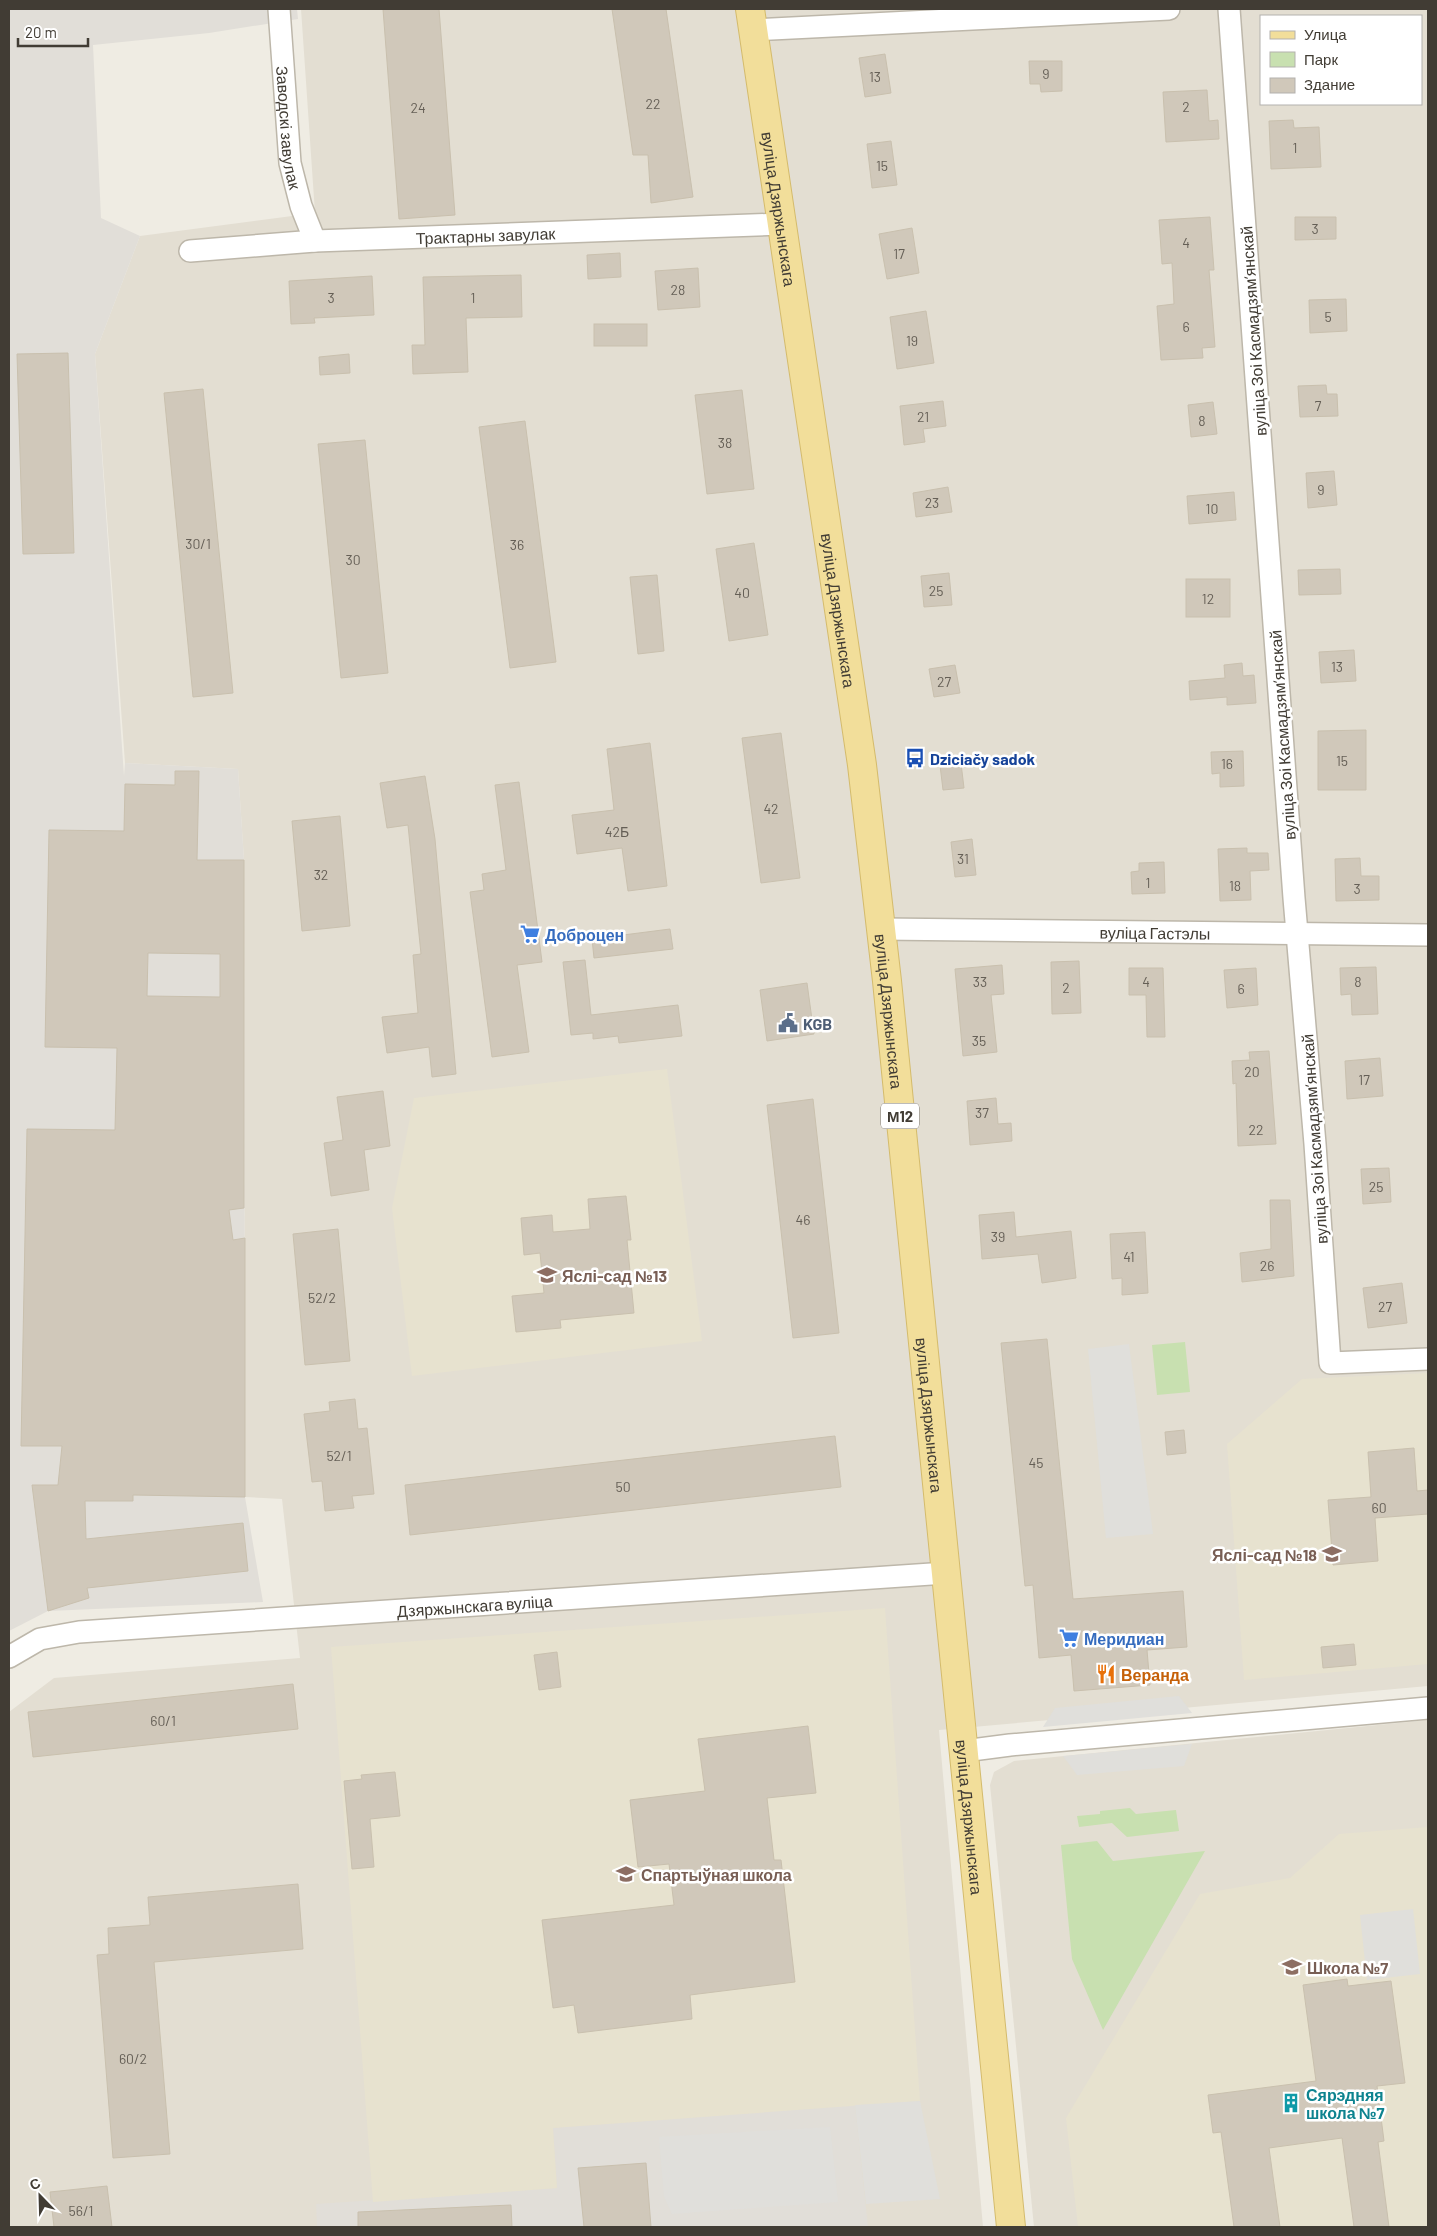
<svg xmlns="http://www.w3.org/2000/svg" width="1437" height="2236" viewBox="0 0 1437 2236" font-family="Barlow,sans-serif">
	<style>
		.residential { fill: #e3ded2; fill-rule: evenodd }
		.industrial { fill: #e1ded8 }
		.education { fill: #e7e2cf }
		.green { fill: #c8e0b0 }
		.parking { fill: #e0dfdb }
		.building { fill: #d0c8ba; stroke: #c9c0ae; fill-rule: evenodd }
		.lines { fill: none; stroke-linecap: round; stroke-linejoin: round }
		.street-casing { stroke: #bdb7aa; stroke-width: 24 }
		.primary-casing { stroke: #d4bb6c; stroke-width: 30 }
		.street { stroke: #fff; stroke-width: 21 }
		.primary { stroke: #f2de9a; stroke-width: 28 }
		.labels { text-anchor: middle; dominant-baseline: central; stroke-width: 5; stroke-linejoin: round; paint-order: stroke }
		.number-label { font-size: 14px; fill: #655f56 }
		.shield { fill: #fff; stroke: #7a7671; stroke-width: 1 }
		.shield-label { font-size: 15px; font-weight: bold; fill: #413c34 }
		.street-label { font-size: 16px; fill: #413c34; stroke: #fff }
		.transit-label { font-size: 16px; font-weight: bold; fill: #164399; stroke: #fff; text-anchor: start }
		.shop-label { font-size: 16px; font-weight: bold; fill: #366cbe; stroke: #fff; text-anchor: start }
		.service-label { font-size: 16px; font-weight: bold; fill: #4e5e75; stroke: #fff; text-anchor: start }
		.education-label { font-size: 16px; font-weight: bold; fill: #785e54; stroke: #fff; text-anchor: start }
		.food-label { font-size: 16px; font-weight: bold; fill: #c56008; stroke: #fff; text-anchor: start }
		.culture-label { font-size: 16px; font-weight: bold; fill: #0d838f; stroke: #fff; text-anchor: start }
	</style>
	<rect width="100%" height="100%" fill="#efece3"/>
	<!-- residential -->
	<g class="residential">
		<path d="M301,9H1428V1686L939,1730L983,2227H9V1712L54,1678L300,1658L282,1499L245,1497L244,860L238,769L125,763L95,354L140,236L315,213ZM1261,16H1421V104H1261Z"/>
		<polygon points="1428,1720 1428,2227 1034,2227 990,1785 994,1772 1014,1761"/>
	</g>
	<!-- industrial -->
	<g class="industrial">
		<polygon points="9,9 297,9 298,19 209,33 93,45 101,218 140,236 95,354 124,776 125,763 238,769 244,860 245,1497 263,1602 48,1611 9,1631"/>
		<polygon points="855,2105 868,2227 317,2227 316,2204 557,2188 553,2128"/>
	</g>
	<!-- education -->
	<g class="education">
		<polygon points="667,1069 702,1341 412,1376 392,1208 414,1098"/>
		<polygon points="1428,1373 1428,1664 1244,1680 1227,1444 1302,1379"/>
		<polygon points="885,1608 920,2101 553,2128 557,2188 373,2202 331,1647"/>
		<polygon points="1428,1827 1428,2227 1078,2227 1066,2118 1200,1894 1290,1878 1339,1834"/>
	</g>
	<!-- green -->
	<g class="green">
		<polygon points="1185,1342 1190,1392 1157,1395 1152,1345"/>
		<polygon points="1130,1808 1136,1814 1176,1810 1179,1831 1127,1837 1112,1823 1079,1827 1077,1816 1100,1814 1100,1811"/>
		<polygon points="1097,1841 1113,1861 1205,1851 1103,2030 1072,1959 1061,1845"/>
	</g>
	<!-- parking -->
	<g class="parking">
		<polygon points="1129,1344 1153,1534 1106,1538 1088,1349"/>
		<polygon points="1179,1696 1192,1713 1043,1727 1055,1708"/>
		<polygon points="1192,1744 1184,1766 1077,1775 1063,1756"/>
		<polygon points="1413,1909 1420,1974 1367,1980 1360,1915"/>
		<polygon points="920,2101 940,2199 866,2204 855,2105"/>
		<polygon points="830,2127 838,2202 672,2214 664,2196 659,2137"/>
	</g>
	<!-- building -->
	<g class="building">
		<polygon points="383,9 439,9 455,215 399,219"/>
		<polygon points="612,9 666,9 693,197 651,203 648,155 633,155"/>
		<polygon points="885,54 891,93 865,97 859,58"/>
		<polygon points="1029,61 1062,61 1062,91 1041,92 1040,84 1030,84"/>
		<polygon points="1207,90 1209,121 1218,120 1219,139 1166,142 1163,92"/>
		<polygon points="1293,120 1294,128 1319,127 1321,167 1271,169 1269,121"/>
		<polygon points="891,141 897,185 872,188 867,144"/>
		<polygon points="1210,217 1214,270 1209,270 1215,347 1202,348 1203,358 1161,360 1157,306 1174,304 1172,263 1162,264 1159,220"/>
		<polygon points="1295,217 1336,217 1336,239 1295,240"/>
		<polygon points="912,228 919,273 887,279 879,234"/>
		<polygon points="620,253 621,277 588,279 587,255"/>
		<polygon points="698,268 700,307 658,310 655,271"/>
		<polygon points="521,275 522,317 466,318 468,372 413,374 412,345 425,345 423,277"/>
		<polygon points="372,276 374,315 314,318 315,323 291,324 289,281"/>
		<polygon points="1346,299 1347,331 1310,333 1309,300"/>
		<polygon points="926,311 934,363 897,369 890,317"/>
		<rect x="594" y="324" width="53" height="22"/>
		<polygon points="68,353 74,553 23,554 17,354"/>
		<polygon points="349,354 350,373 320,375 319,357"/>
		<polygon points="1326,385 1327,394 1337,394 1338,416 1300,417 1298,386"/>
		<polygon points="203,389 233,693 193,697 164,393"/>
		<polygon points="742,390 754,489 707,494 695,395"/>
		<polygon points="943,401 946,426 923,429 925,442 904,445 900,406"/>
		<polygon points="1213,402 1217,434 1191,437 1188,405"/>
		<polygon points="525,421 556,662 510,668 479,427"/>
		<polygon points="365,440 388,673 341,678 318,444"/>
		<polygon points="1334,471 1337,505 1308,508 1306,473"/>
		<polygon points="948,487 952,512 916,517 913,493"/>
		<polygon points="1234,492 1236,520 1189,524 1187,496"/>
		<polygon points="754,543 768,635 729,641 716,549"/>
		<polygon points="1340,569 1341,594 1299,595 1298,570"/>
		<polygon points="949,573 952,605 924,607 921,576"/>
		<polygon points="657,575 664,651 638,654 630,577"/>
		<rect x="1186" y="579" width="44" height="38"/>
		<polygon points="1354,650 1356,681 1321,683 1319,652"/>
		<polygon points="1242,663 1243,676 1254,675 1256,703 1227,705 1227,697 1190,700 1189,681 1225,678 1224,665"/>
		<polygon points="955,665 960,693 934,697 929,669"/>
		<polygon points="1366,730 1366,790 1318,790 1318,731"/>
		<polygon points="781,733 800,878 761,883 742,738"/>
		<polygon points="650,743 667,886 628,891 622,848 577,854 572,815 614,810 607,749"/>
		<polygon points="1243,751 1244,786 1220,787 1220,773 1212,774 1211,752"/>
		<polygon points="960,755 964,788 943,790 939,757"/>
		<path d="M175,771H199L197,860H244V1208L229,1210L233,1240L245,1238V1497L133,1495V1501H85L86,1539L243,1523L248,1571L87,1588L89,1598L48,1611L32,1485H58L62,1446H21L27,1129L115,1130L117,1048L45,1047L49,830L124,831L125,784L175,785ZM148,953L220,954V997L147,996Z"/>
		<polygon points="425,776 435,839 456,1074 432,1077 429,1047 387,1053 382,1017 418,1013 413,955 421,954 408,825 387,828 380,783"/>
		<polygon points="519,782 542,962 517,965 529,1052 492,1057 470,892 484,890 482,874 506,870 495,785"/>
		<polygon points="340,816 350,926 302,931 292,821"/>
		<polygon points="972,839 976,875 955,877 951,842"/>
		<polygon points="1247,848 1247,853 1268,853 1269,870 1250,871 1251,900 1220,901 1218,849"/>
		<polygon points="1360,858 1361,876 1379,876 1379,900 1336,901 1335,859"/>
		<polygon points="1164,862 1165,893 1132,894 1131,872 1139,871 1139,863"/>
		<polygon points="670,929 673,949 594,958 592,939"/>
		<polygon points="585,960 591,1015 678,1005 682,1036 619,1043 618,1036 593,1039 593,1033 571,1035 563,962"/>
		<polygon points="1079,961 1081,1013 1052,1014 1051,962"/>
		<polygon points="1002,965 1004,994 991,995 997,1052 963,1056 955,969"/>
		<polygon points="1376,967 1378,1014 1352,1015 1351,994 1341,995 1340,968"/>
		<polygon points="1129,968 1163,968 1165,1037 1147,1037 1146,995 1129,995"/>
		<polygon points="1256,968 1258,1005 1227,1008 1224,970"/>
		<polygon points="807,983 814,1034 767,1041 760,990"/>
		<polygon points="1269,1051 1276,1144 1238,1146 1236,1083 1233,1084 1232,1061 1250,1060 1249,1052"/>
		<polygon points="1380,1058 1383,1096 1347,1099 1345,1061"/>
		<polygon points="383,1091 390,1146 364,1150 369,1190 331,1196 324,1143 343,1140 337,1097"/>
		<polygon points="996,1098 998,1124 1011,1123 1012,1141 970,1145 967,1101"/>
		<polygon points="813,1099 839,1333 793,1338 767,1105"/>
		<polygon points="1389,1168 1391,1202 1363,1204 1361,1169"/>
		<polygon points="626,1196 631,1240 627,1240 634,1313 560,1320 561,1328 516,1332 512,1296 544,1293 540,1253 524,1255 521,1218 552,1215 553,1232 590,1229 588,1199"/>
		<polygon points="1270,1200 1290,1200 1294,1276 1242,1282 1240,1253 1271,1249"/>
		<polygon points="1014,1212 1016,1237 1071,1231 1076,1278 1042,1283 1038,1254 982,1259 979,1215"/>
		<polygon points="338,1229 350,1361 305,1365 293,1234"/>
		<polygon points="1145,1232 1148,1293 1122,1295 1122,1278 1112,1279 1110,1234"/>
		<polygon points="1402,1283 1407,1323 1368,1328 1363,1288"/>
		<polygon points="1047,1339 1073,1599 1183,1591 1187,1647 1147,1650 1150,1685 1074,1691 1071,1655 1039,1658 1033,1585 1025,1586 1001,1343"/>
		<polygon points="355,1399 358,1429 367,1428 374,1494 352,1496 354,1508 325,1511 322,1481 312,1482 304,1414 330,1411 329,1402"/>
		<polygon points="1184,1430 1186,1453 1167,1455 1165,1432"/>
		<polygon points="835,1436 841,1487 410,1535 405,1485"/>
		<polygon points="1414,1448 1417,1491 1428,1490 1428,1514 1375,1518 1378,1561 1333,1565 1328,1500 1371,1497 1368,1452"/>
		<polygon points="1354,1644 1356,1665 1323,1668 1321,1647"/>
		<polygon points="557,1652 561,1687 539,1690 534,1655"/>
		<polygon points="293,1684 298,1729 33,1757 28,1712"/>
		<polygon points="808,1726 816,1793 767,1798 774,1860 781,1860 795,1982 690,1995 692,2019 578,2033 574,2005 553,2008 542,1920 674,1905 669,1864 638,1867 630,1800 705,1791 698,1739"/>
		<polygon points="395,1772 400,1816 370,1819 374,1867 352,1869 344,1781 362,1779 361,1775"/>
		<polygon points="298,1884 303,1949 154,1962 170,2154 113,2158 97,1955 109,1954 108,1928 150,1925 148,1897"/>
		<polygon points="1347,1979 1348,1986 1391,1981 1405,2083 1377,2086 1384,2141 1378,2142 1389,2227 1354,2227 1342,2138 1269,2148 1280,2227 1234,2227 1221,2132 1213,2133 1208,2095 1316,2081 1303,1985"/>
		<polygon points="646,2163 651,2227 584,2227 578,2168"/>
		<polygon points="107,2186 112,2227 54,2227 50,2192"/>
		<polygon points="511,2205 512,2227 358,2227 358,2212"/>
	</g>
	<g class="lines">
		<defs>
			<g id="street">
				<path id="s1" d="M279,9L290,163L301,206L315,241"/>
				<polyline points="1229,9 1294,898 1315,1144 1330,1363 1428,1359"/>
				<polyline points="753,30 1169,9"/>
				<path id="s2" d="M190,251L315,241L781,224"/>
				<path id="s3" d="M881,929L1428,935"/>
				<path id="s4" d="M9,1657L40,1639L79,1632L946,1573"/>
				<polyline points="964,1751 1010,1745 1428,1708"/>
			</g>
			<g id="primary">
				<path id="s5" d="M750,9L862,765L887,981L1011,2227"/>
			</g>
		</defs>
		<!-- street casing -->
		<use href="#street" class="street-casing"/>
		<!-- primary casing -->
		<use href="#primary" class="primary-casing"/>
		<!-- street -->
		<use href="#street" class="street"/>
		<!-- primary -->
		<use href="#primary" class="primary"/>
	</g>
	<!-- icons -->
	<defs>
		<symbol id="bus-bare" viewBox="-9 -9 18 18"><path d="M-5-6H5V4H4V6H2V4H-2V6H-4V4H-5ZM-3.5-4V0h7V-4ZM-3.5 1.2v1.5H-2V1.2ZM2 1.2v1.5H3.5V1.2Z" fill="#1a4fb4" stroke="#fff" stroke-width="2.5" paint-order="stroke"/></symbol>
		<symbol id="supermarket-bare" viewBox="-9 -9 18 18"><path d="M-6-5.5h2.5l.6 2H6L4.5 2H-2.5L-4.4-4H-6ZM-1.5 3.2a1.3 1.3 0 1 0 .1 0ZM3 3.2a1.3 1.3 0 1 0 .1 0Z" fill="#3f7fe0" stroke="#fff" stroke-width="2.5" paint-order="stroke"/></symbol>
		<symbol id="civic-bare" viewBox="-9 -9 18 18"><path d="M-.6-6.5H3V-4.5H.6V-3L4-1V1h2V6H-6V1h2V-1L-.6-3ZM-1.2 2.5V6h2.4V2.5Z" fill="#5c6f8a" stroke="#fff" stroke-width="2.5" paint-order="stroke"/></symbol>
		<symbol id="school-bare" viewBox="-9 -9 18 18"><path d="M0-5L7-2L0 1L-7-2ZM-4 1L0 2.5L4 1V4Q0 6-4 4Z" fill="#8d6e63" stroke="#fff" stroke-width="2.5" paint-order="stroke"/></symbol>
		<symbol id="restaurant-bare" viewBox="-9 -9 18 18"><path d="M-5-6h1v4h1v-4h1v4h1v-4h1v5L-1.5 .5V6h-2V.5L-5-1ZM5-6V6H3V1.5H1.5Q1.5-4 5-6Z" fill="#e8710a" stroke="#fff" stroke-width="2.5" paint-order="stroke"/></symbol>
		<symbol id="building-bare" viewBox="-9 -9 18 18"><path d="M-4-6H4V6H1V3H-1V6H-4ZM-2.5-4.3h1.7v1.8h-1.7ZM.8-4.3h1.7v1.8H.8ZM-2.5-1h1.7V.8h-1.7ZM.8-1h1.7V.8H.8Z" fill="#0f9aa8" stroke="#fff" stroke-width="2.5" paint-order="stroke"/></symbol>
	</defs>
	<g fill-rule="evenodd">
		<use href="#bus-bare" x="901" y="744" width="28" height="28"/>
		<use href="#supermarket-bare" x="516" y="920" width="28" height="28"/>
		<use href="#civic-bare" x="774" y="1009" width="28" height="28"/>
		<use href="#school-bare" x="533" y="1261" width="28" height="28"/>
		<use href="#school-bare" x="1318" y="1540" width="28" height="28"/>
		<use href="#supermarket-bare" x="1055" y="1624" width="28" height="28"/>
		<use href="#restaurant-bare" x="1092" y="1660" width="28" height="28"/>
		<use href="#school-bare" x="612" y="1860" width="28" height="28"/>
		<use href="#school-bare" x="1278" y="1953" width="28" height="28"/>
		<use href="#building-bare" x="1277" y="2089" width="28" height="28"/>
	</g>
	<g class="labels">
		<!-- number labels -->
		<g class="number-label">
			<text x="1046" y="73">9</text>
			<text x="875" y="76">13</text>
			<text x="653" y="103">22</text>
			<text x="1186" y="106">2</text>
			<text x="418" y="107">24</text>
			<text x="1295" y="147">1</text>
			<text x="882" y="165">15</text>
			<text x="1315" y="228">3</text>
			<text x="1186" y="242">4</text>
			<text x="899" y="253">17</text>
			<text x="678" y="289">28</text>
			<text x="331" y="297">3</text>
			<text x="473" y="297">1</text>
			<text x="1328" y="316">5</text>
			<text x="1186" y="326">6</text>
			<text x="912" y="340">19</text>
			<text x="1318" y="405">7</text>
			<text x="923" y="416">21</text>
			<text x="1202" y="420">8</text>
			<text x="725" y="442">38</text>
			<text x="1321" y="489">9</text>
			<text x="932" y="502">23</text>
			<text x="1212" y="508">10</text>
			<text x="198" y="543">30/1</text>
			<text x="517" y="544">36</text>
			<text x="353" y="559">30</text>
			<text x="936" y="590">25</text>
			<text x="742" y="592">40</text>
			<text x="1208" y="598">12</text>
			<text x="1337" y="666">13</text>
			<text x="944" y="681">27</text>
			<text x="1342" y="760">15</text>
			<text x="1227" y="763">16</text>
			<text x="771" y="808">42</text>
			<text x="617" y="831">42Б</text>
			<text x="963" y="858">31</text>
			<text x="321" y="874">32</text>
			<text x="1148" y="882">1</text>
			<text x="1235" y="885">18</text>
			<text x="1357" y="888">3</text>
			<text x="980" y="981">33</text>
			<text x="1146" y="981">4</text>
			<text x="1358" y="981">8</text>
			<text x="1066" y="987">2</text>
			<text x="1241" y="988">6</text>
			<text x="979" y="1040">35</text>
			<text x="1252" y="1071">20</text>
			<text x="1364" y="1079">17</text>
			<text x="982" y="1112">37</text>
			<text x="1256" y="1129">22</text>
			<text x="1376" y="1186">25</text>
			<text x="803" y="1219">46</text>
			<text x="998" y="1236">39</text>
			<text x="1129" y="1256">41</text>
			<text x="1267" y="1265">26</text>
			<text x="322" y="1297">52/2</text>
			<text x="1385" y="1306">27</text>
			<text x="339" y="1455">52/1</text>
			<text x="1036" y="1462">45</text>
			<text x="623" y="1486">50</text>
			<text x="1379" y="1507">60</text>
			<text x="163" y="1720">60/1</text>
			<text x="133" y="2058">60/2</text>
			<text x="81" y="2210">56/1</text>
		</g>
		<!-- shield labels -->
		<rect class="shield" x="881" y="1103.5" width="38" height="25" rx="4"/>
		<g class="shield-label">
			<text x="900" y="1116">М12</text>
		</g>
		<!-- street labels -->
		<g class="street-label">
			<text stroke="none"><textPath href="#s1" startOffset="119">Заводскі завулак</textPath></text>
			<text stroke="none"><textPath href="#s5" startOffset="202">вуліца Дзяржынскага</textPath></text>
			<text stroke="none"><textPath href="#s2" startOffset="296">Трактарны завулак</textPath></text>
			<text transform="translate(1253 331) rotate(-94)">вуліца Зоі Касмадзямʼянскай</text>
			<text stroke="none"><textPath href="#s5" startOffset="608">вуліца Дзяржынскага</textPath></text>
			<text transform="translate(1282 735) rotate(-94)">вуліца Зоі Касмадзямʼянскай</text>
			<text stroke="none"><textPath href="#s3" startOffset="274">вуліца Гастэлы</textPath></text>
			<text stroke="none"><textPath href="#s5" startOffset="1012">вуліца Дзяржынскага</textPath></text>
			<text transform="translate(1314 1139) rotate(-94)">вуліца Зоі Касмадзямʼянскай</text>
			<text stroke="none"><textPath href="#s5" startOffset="1418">вуліца Дзяржынскага</textPath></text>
			<text stroke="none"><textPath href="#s4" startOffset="472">Дзяржынскага вуліца</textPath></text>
			<text stroke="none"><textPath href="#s5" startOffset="1822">вуліца Дзяржынскага</textPath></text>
		</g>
		<!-- transit labels -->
		<g class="transit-label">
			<text x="930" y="758">Dziciačy sadok</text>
		</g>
		<!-- shop labels -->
		<g class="shop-label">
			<text x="545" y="934">Доброцен</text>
			<text x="1084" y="1638">Меридиан</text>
		</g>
		<!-- service labels -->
		<g class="service-label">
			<text x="803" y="1023">KGB</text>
		</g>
		<!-- education labels -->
		<g class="education-label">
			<text x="562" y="1275">Яслі-сад №13</text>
			<text x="1317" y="1554" text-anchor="end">Яслі-сад №18</text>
			<text x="641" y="1874">Спартыўная школа</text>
			<text x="1307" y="1967">Школа №7</text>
		</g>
		<!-- food labels -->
		<g class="food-label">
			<text x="1121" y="1674">Веранда</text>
		</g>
		<!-- culture labels -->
		<g class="culture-label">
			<text x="1306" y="2094">Сярэдняя<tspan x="1306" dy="18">школа №7</tspan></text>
		</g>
	</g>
	<!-- border -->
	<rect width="1437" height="2236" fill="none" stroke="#413c34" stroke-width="20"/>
	<!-- legend -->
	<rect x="1260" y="15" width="162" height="90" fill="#ffffff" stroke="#b3b1ae"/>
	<rect x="1270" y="31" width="25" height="8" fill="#f2de9a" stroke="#b3b1ae"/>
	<text x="1304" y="40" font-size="15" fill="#413c34">Улица</text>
	<rect x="1270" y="52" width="25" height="15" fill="#c8e0b0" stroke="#b3b1ae"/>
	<text x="1304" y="65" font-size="15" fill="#413c34">Парк</text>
	<rect x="1270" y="78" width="25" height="15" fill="#d0c8ba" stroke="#b3b1ae"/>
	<text x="1304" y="90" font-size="15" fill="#413c34">Здание</text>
	<!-- north arrow -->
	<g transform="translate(40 2196) rotate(337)" stroke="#ffffff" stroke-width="4" paint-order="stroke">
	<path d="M0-4L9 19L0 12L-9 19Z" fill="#413c34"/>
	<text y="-8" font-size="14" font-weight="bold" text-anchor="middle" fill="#413c34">С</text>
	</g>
	<!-- scale -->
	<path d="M18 38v8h70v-8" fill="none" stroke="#413c34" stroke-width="2.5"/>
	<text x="25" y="38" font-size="15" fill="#413c34" stroke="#ffffff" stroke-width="4" paint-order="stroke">20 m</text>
</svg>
